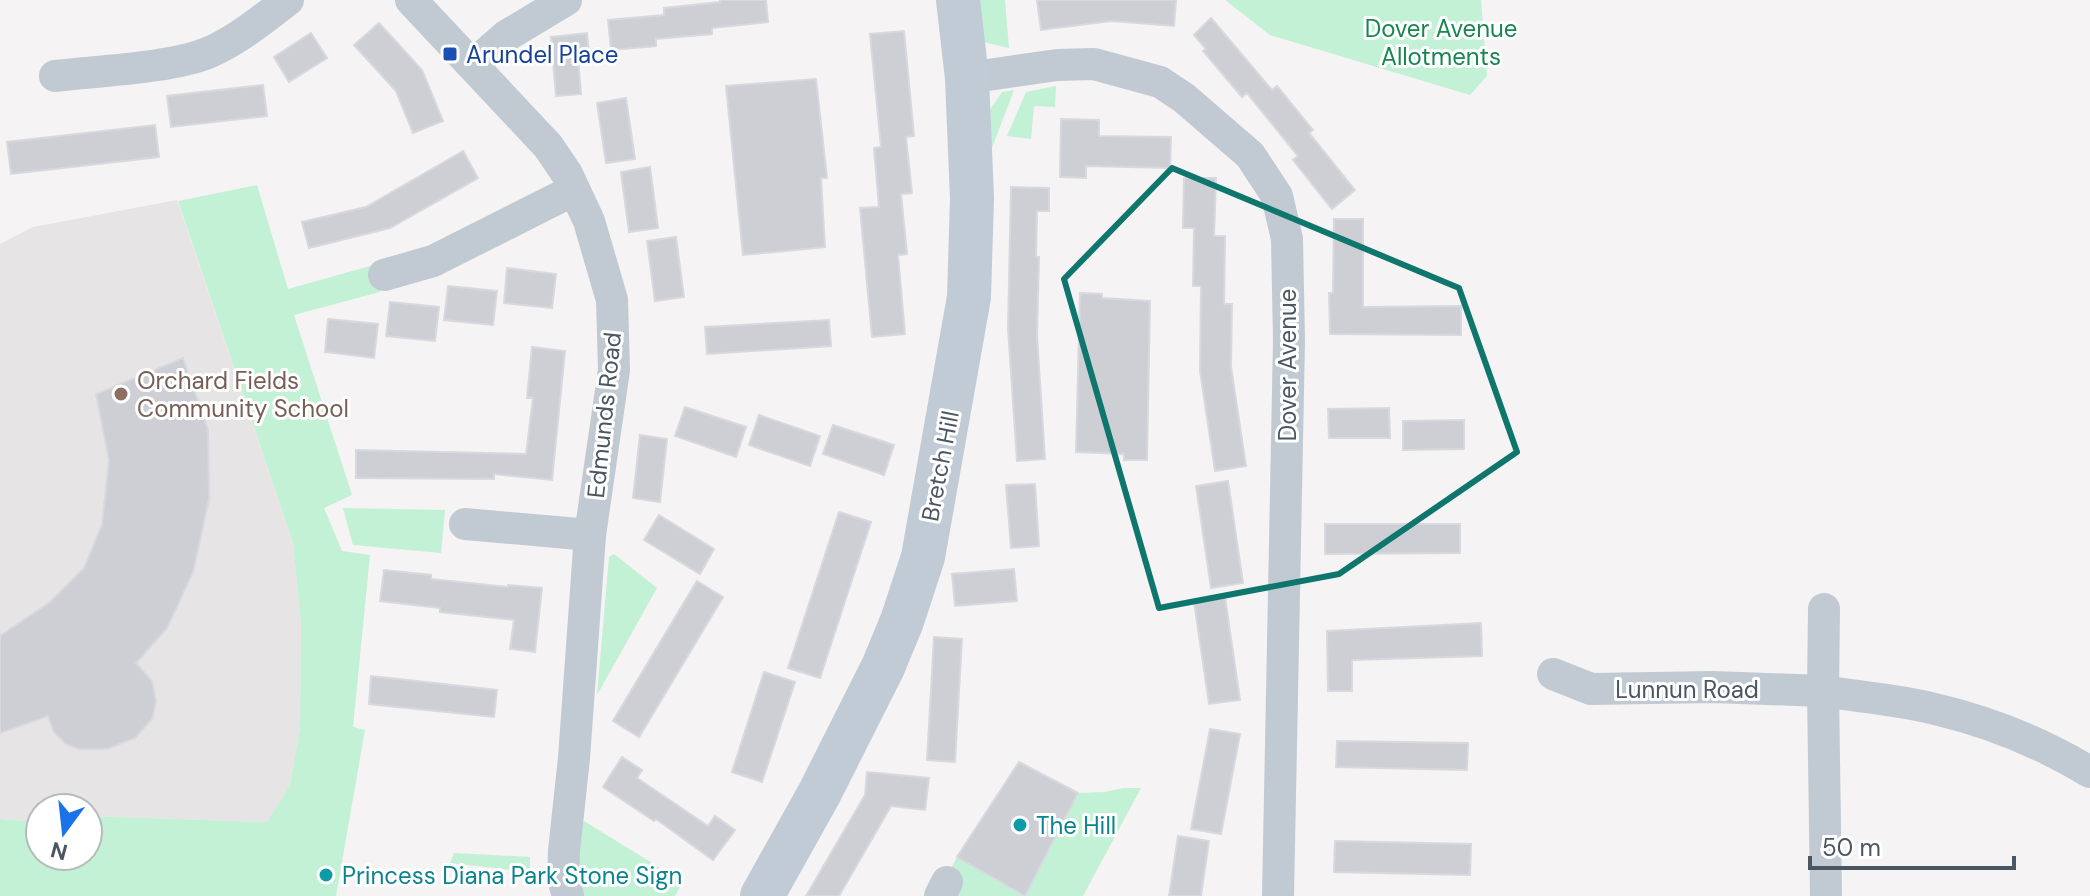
<svg xmlns="http://www.w3.org/2000/svg" width="2090" height="896" viewBox="0 0 2090 896" font-family="'DM Sans',sans-serif">
	<style>
		.education { fill: #e6e4e5 }
		.green { fill: #c3f1d5 }
		.building { fill: #cdcfd5; stroke: #d7d9de; stroke-width: 2 }
		.lines { fill: none; stroke-linecap: round; stroke-linejoin: round }
		.street { stroke: #c1cad2; stroke-width: 32 }
		.secondary { stroke: #c1cbd6; stroke-width: 44 }
		.marked { fill: none; stroke: #0f766e; stroke-width: 6; stroke-linejoin: round }
		.transit-dot { fill: #1a4fb4; stroke: #fff; stroke-width: 3 }
		.education-dot { fill: #8d6e63; stroke: #fff; stroke-width: 3 }
		.culture-dot { fill: #0f9aa8; stroke: #fff; stroke-width: 3 }
		.labels { text-anchor: middle; dominant-baseline: central; stroke-width: 6; stroke-linejoin: round; paint-order: stroke }
		.park-label { font-size: 24px; fill: #17864f; stroke: #fff }
		.transit-label { font-size: 24px; fill: #164399; stroke: #fff; text-anchor: start }
		.street-label { font-size: 24px; fill: #4a5661; stroke: #fff }
		.education-label { font-size: 24px; fill: #785e54; stroke: #fff; text-anchor: start }
		.culture-label { font-size: 24px; fill: #0d838f; stroke: #fff; text-anchor: start }
	</style>
	<rect width="100%" height="100%" fill="#f5f3f3"/>
	<!-- education -->
	<polygon class="education" points="177,200 293,543 301,624 300,728 290,785 267,822 88,816 88,808 40,808 40,822 0,819 0,244 33,227"/>
	<!-- green -->
	<g class="green">
		<polygon points="979,0 1005,0 1009,48 983,42"/>
		<polygon points="1225,0 1481,0 1487,76 1470,95 1270,35"/>
		<polygon points="1056,86 1055,107 1034,106 1031,139 1007,136 1026,92"/>
		<polygon points="1014,90 990,153 985,117 1002,92"/>
		<polygon points="257,185 288,289 374,265 384,276 380,292 294,315 352,495 324,508 342,551 370,555 353,727 365,730 336,896 0,896 0,819 40,822 40,856 88,856 88,816 267,822 290,785 300,728 301,624 293,543 178,201"/>
		<polygon points="343,508 445,510 441,553 353,545"/>
		<polygon points="614,554 657,588 597,695 609,557"/>
		<polygon points="1123,788 1141,788 1083,896 1025,896 1078,793 1105,792"/>
		<polygon points="579,818 683,882 675,896 583,896 577,872"/>
		<polygon points="454,853 530,857 530,872 450,863"/>
		<polygon points="957,857 1023,896 954,896 962,879 949,872"/>
	</g>
	<!-- building -->
	<g class="building">
		<polygon points="720,0 766,0 768,22 712,28 712,34 656,39 656,46 611,50 608,20 664,15 664,8 720,2"/>
		<polygon points="1037,0 1176,0 1174,26 1111,21 1041,30"/>
		<polygon points="1211,18 1272,90 1277,86 1313,130 1309,133 1355,190 1332,209 1293,160 1298,156 1247,93 1242,97 1203,51 1206,49 1194,35"/>
		<polygon points="379,23 422,70 443,121 413,133 396,91 354,45"/>
		<polygon points="904,31 914,136 906,137 912,193 901,194 907,254 898,255 905,334 872,337 860,208 879,207 874,148 881,147 870,34"/>
		<polygon points="311,33 327,58 289,82 274,57"/>
		<polygon points="587,33 589,56 578,58 581,94 556,96 551,37"/>
		<polygon points="816,79 827,178 821,178 825,247 743,255 726,86"/>
		<polygon points="263,85 267,116 171,127 167,96"/>
		<polygon points="626,98 635,159 606,163 597,103"/>
		<polygon points="1061,119 1099,120 1099,136 1171,137 1170,168 1086,166 1086,178 1060,177"/>
		<polygon points="155,125 159,157 11,174 7,142"/>
		<polygon points="463,151 478,178 390,228 309,248 302,222 366,207"/>
		<polygon points="650,167 658,228 629,232 621,172"/>
		<polygon points="1184,178 1216,178 1214,236 1225,236 1224,304 1232,304 1231,367 1246,466 1215,471 1200,371 1201,286 1193,286 1194,228 1183,228"/>
		<polygon points="1011,187 1049,188 1049,211 1037,211 1036,257 1039,257 1037,336 1045,459 1017,461 1008,329"/>
		<polygon points="1334,219 1363,219 1363,307 1461,306 1461,335 1330,334 1329,293 1333,293"/>
		<polygon points="676,237 684,297 655,301 647,241"/>
		<polygon points="507,268 556,274 552,308 504,303"/>
		<polygon points="448,286 497,291 493,325 444,320"/>
		<polygon points="1080,293 1102,294 1102,298 1150,301 1147,460 1124,460 1124,454 1076,452"/>
		<polygon points="390,302 439,307 435,341 386,336"/>
		<polygon points="328,319 378,324 374,358 325,352"/>
		<polygon points="829,320 831,346 707,354 705,327"/>
		<polygon points="532,347 565,351 552,480 494,474 494,479 356,478 356,450 526,454 533,398 527,398"/>
		<polygon points="183,358 208,430 209,499 193,572 167,628 136,663 152,681 156,701 152,719 135,738 107,749 79,749 66,744 54,732 48,716 0,733 0,636 50,602 84,568 102,525 109,460 96,394"/>
		<polygon points="685,407 746,427 736,457 675,436"/>
		<polygon points="1389,408 1390,438 1329,438 1328,409"/>
		<polygon points="759,415 820,436 810,466 749,445"/>
		<polygon points="1464,420 1464,449 1403,450 1403,421"/>
		<polygon points="833,425 894,445 884,475 823,454"/>
		<polygon points="640,435 667,439 660,502 633,498"/>
		<polygon points="1228,481 1243,583 1211,588 1196,486"/>
		<polygon points="1035,484 1039,546 1011,548 1006,485"/>
		<polygon points="839,512 871,522 820,678 788,668"/>
		<polygon points="659,515 714,549 700,574 644,540"/>
		<polygon points="1325,524 1460,524 1460,553 1325,554"/>
		<polygon points="1014,569 1017,601 955,606 952,574"/>
		<polygon points="384,570 431,575 431,579 508,587 508,585 542,588 535,652 510,649 514,620 440,612 440,608 380,601"/>
		<polygon points="697,581 723,597 639,737 613,721"/>
		<polygon points="1225,597 1240,700 1209,704 1194,602"/>
		<polygon points="1481,623 1482,656 1352,660 1352,691 1328,691 1327,631"/>
		<polygon points="934,637 962,639 955,762 927,760"/>
		<polygon points="764,672 795,682 762,782 732,772"/>
		<polygon points="371,676 497,690 494,717 369,704"/>
		<polygon points="1210,729 1240,734 1221,834 1191,829"/>
		<polygon points="1337,741 1468,743 1467,770 1336,767"/>
		<polygon points="622,757 642,770 637,778 708,826 715,816 735,830 713,860 656,819 654,821 603,787"/>
		<polygon points="1019,762 1078,793 1025,896 957,857"/>
		<polygon points="867,772 929,778 925,810 891,806 839,896 806,896 865,795"/>
		<polygon points="1178,836 1209,841 1201,896 1169,896"/>
		<polygon points="1335,841 1471,844 1470,875 1334,872"/>
	</g>
	<g class="lines">
		<!-- street -->
		<g class="street">
			<polyline points="411,0 548,146 567,174 589,221 612,300 614,370 590,535 574,758 564,851 563,879 568,896"/>
			<polyline points="474,64 506,36 566,0"/>
			<path d="M55,76C97,71 173,68 210,52C239,39 263,19 288,0"/>
			<polyline points="967,78 1057,65 1094,64 1160,82 1184,98 1250,155 1277,196 1287,239 1289,340 1278,896"/>
			<polyline points="384,275 433,261 574,190"/>
			<polyline points="465,524 590,535"/>
			<path d="M1824,609L1823,691C1860,697 1899,700 1935,709C1990,722 2042,743 2090,772"/>
			<polyline points="1553,674 1591,689 1713,687 1823,691 1826,896"/>
			<polyline points="940,896 947,882"/>
		</g>
		<!-- secondary -->
		<polyline class="secondary" points="762,896 819,794 883,667 902,621 923,557 969,297 972,198 967,78 958,0"/>
	</g>
	<!-- marked area -->
	<path class="marked" d="M1172,168L1459,288L1517,452L1339,574L1159,608L1064,279Z"/>
	<!-- markers -->
	<rect class="transit-dot" x="442" y="46" width="16" height="16" rx="4"/>
	<circle class="education-dot" cx="121" cy="394" r="8"/>
	<g class="culture-dot">
		<circle cx="1020" cy="825" r="8"/>
		<circle cx="326" cy="875" r="8"/>
	</g>
	<g class="labels">
		<!-- park labels -->
		<g class="park-label">
			<text x="1441" y="28">Dover Avenue<tspan x="1441" dy="28">Allotments</tspan></text>
		</g>
		<!-- transit labels -->
		<g class="transit-label">
			<text x="466" y="54">Arundel Place</text>
		</g>
		<!-- street labels -->
		<g class="street-label">
			<text transform="translate(1287 365) rotate(-90)">Dover Avenue</text>
			<text transform="translate(604 415) rotate(-84)">Edmunds Road</text>
			<text transform="translate(940 466) rotate(-79)">Bretch Hill</text>
			<text x="1687" y="689">Lunnun Road</text>
		</g>
		<!-- education labels -->
		<g class="education-label">
			<text x="137" y="380">Orchard Fields<tspan x="137" dy="28">Community School</tspan></text>
		</g>
		<!-- culture labels -->
		<g class="culture-label">
			<text x="1036" y="825">The Hill</text>
			<text x="342" y="875">Princess Diana Park Stone Sign</text>
		</g>
	</g>
	<!-- north arrow -->
	<g transform="translate(64 832) rotate(195)"><circle r="38" fill="#ffffff" stroke="#b7bbc0" stroke-width="2"/>
	<path d="M0-6L14 30L0 20L-14 30Z" fill="#1a73e8"/>
	<text y="-12" font-size="22" font-weight="bold" text-anchor="middle" fill="#4a5661">N</text>
	</g>
	<!-- scale -->
	<path d="M1810 856v12h204v-12" fill="none" stroke="#4a5661" stroke-width="4"/>
	<text x="1822" y="856" font-size="24" fill="#4a5661" stroke="#ffffff" stroke-width="6" paint-order="stroke">50 m</text>
</svg>
